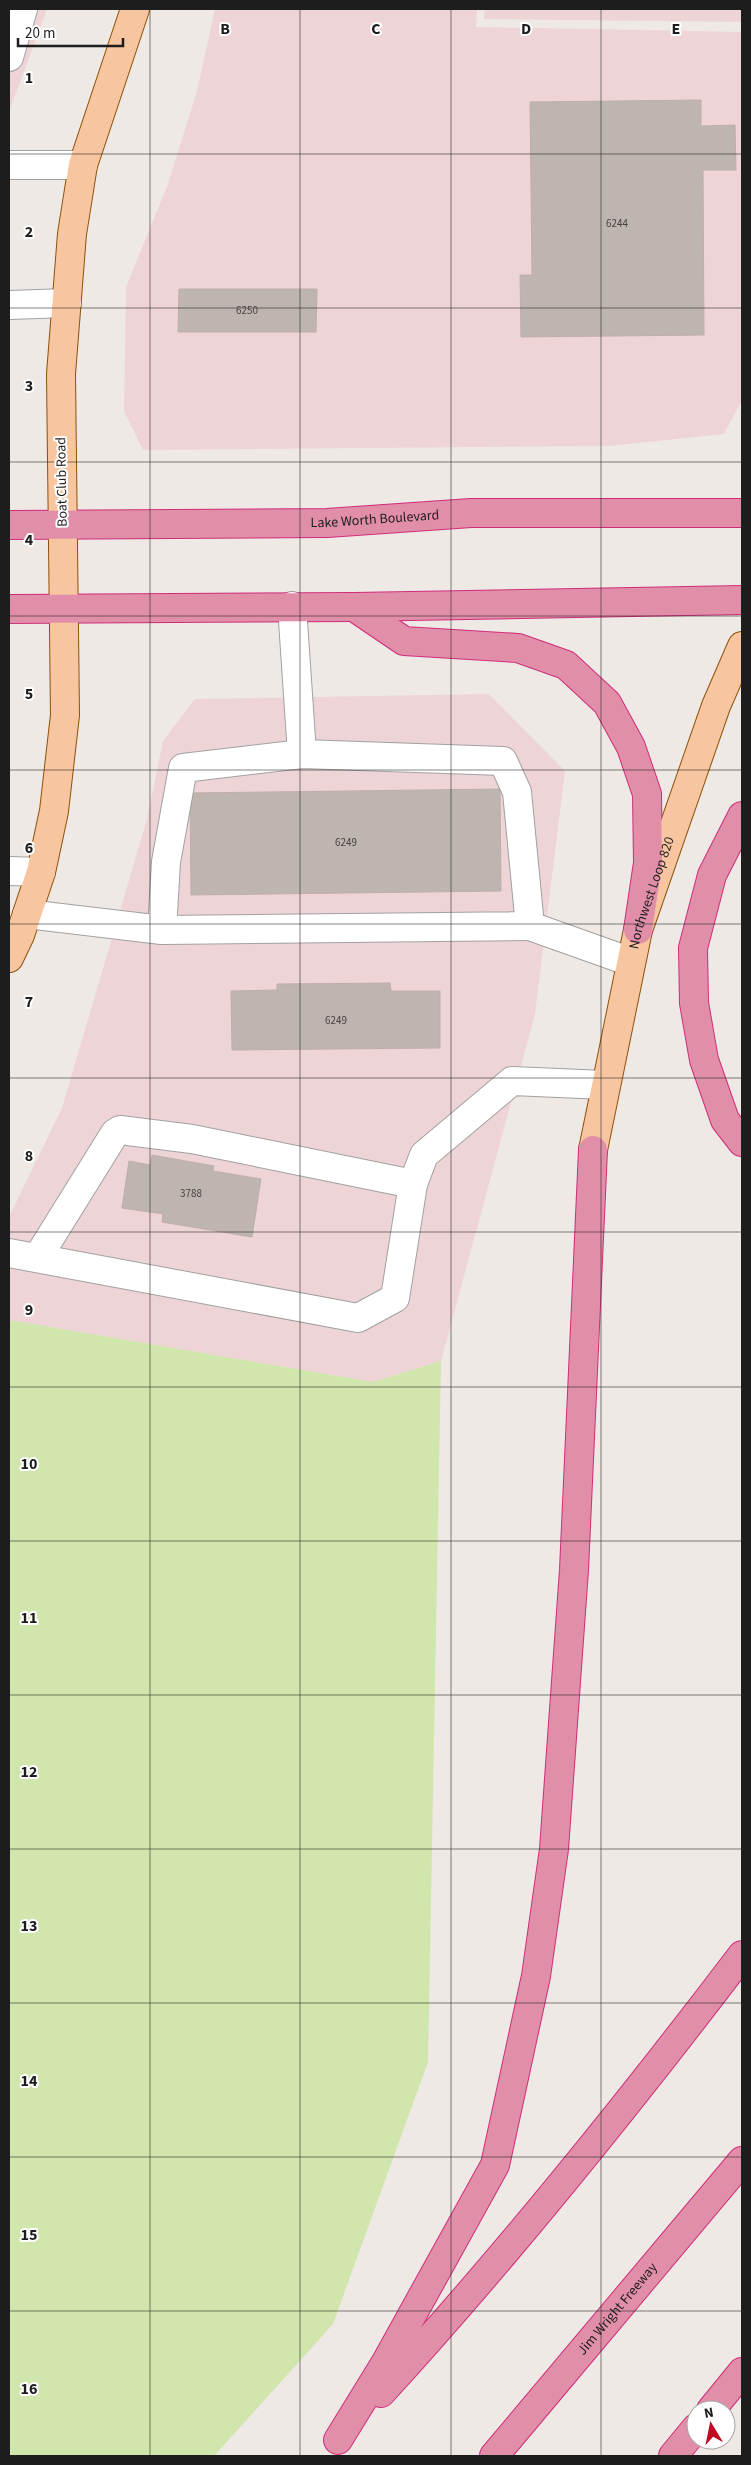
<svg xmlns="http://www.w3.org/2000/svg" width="751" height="2465" viewBox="0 0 751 2465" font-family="'Source Sans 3',sans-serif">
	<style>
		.commercial { fill: #eed4d6 }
		.grass { fill: #d0e6ac }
		.building { fill: #beb4b0; stroke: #bfaea7 }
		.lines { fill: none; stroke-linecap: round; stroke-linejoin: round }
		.minor-casing { stroke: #a1a1a1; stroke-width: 30 }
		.major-casing { stroke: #8f5108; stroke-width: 30 }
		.highway-casing { stroke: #cf2d7a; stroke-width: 30 }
		.minor { stroke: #fff; stroke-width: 28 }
		.major { stroke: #f7c6a0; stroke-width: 28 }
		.highway { stroke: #e18fa9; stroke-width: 28 }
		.grid { fill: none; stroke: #1d1d1d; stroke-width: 1; stroke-opacity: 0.55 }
		.labels { text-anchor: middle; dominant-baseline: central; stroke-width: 4; stroke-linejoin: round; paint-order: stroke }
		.number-label { font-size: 11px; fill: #454342 }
		.street-label { font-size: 14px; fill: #1d1d1d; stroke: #fff }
		.grid-label { font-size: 16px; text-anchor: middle; font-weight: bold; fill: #1d1d1d; stroke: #fff; stroke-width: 4; stroke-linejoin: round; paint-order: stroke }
	</style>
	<rect width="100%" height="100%" fill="#eee9e4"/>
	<!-- commercial -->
	<g class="commercial">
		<polygon points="9,9 47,9 9,112"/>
		<polygon points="215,9 477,9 476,27 742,32 742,400 724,434 609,446 143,450 124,411 126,287 168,184 197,91"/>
		<polygon points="485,9 742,9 742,22 484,19"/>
		<polygon points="489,694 565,771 535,1014 441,1361 373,1382 9,1320 9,1217 62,1108 147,819 163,741 195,699"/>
	</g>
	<!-- grass -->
	<polygon class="grass" points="9,1320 373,1382 441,1361 428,2062 333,2324 214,2456 9,2456"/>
	<!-- building -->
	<g class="building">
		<polygon points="701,100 701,126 735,125 736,170 703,170 704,335 521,337 520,275 532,275 530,102"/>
		<polygon points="179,289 317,289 316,332 178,332"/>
		<polygon points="500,789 501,891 191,895 190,793"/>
		<polygon points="390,983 391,991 440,991 440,1048 232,1050 231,991 277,990 277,984"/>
		<polygon points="152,1155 214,1166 213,1171 261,1179 252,1237 162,1222 163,1214 122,1208 129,1161 150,1165"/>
	</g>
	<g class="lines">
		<defs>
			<g id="minor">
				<polyline points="9,57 23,9"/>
				<polyline points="9,165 83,165"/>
				<polyline points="9,305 67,303"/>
				<polyline points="292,606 302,754 183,768 166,862 162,930 530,926 517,792 503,761 302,754"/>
				<polyline points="9,871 41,872"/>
				<polyline points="27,914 162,930"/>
				<polyline points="530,926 631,962"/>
				<polyline points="9,1253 358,1318 395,1298 413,1184 424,1155 512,1081 605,1085"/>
				<polyline points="38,1257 115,1133 120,1130 192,1139 413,1184"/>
			</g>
			<g id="major">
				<polyline points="9,958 20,935 41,872 54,811 65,715 61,374 72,234 83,165 135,9"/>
				<path id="s1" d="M593,1150L638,930L716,706L742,646"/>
			</g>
			<g id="highway">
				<path id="s2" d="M9,525L327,523L471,513H742"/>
				<polyline points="354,607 404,641 518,648 566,665 607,703 631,747 647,794 648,863 638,930"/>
				<polyline points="9,609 354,607 742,600"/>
				<polyline points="742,816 712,875 693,948 694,1003 704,1060 725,1120 742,1142"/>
				<path d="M381,2393C509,2253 628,2105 742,1955"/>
				<polyline points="711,2410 742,2372"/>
				<polyline points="338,2440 386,2362 495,2165 536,1976 554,1849 574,1570 593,1150"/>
				<path id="s3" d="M494,2456L742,2161"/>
				<polyline points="673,2456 696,2428"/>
			</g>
		</defs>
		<!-- minor casing -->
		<use href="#minor" class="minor-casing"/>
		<!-- major casing -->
		<use href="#major" class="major-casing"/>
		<!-- highway casing -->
		<use href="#highway" class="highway-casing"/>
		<!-- minor -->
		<use href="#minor" class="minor"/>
		<!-- major -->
		<use href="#major" class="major"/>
		<!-- highway -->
		<use href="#highway" class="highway"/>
	</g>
	<!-- grid -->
	<path class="grid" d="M150,9V2456M300,9V2456M451,9V2456M601,9V2456M9,154H742M9,308H742M9,462H742M9,616H742M9,770H742M9,924H742M9,1078H742M9,1232H742M9,1387H742M9,1541H742M9,1695H742M9,1849H742M9,2003H742M9,2157H742M9,2311H742"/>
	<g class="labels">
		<!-- number labels -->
		<g class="number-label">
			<text x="617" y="223">6244</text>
			<text x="247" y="310">6250</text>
			<text x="346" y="842">6249</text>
			<text x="336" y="1020">6249</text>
			<text x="191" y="1193">3788</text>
		</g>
		<!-- street labels -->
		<g class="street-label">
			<text transform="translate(62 482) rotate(-91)">Boat Club Road</text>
			<text stroke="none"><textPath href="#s2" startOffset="366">Lake Worth Boulevard</textPath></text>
			<text stroke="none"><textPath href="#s1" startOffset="264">Northwest Loop 820</textPath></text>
			<text stroke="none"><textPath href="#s3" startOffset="192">Jim Wright Freeway</textPath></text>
		</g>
	</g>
	<g class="grid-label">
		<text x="225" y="34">B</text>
		<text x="376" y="34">C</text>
		<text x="526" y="34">D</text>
		<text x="676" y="34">E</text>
		<text x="29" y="83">1</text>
		<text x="29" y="237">2</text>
		<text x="29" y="391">3</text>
		<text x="29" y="545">4</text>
		<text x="29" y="699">5</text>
		<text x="29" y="853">6</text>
		<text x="29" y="1007">7</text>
		<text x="29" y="1161">8</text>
		<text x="29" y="1315">9</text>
		<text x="29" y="1469">10</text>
		<text x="29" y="1623">11</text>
		<text x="29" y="1777">12</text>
		<text x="29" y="1931">13</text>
		<text x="29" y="2086">14</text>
		<text x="29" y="2240">15</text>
		<text x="29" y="2394">16</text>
	</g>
	<!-- border -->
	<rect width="751" height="2465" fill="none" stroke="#1d1d1d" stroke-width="20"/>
	<!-- north arrow -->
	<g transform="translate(711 2425) rotate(350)"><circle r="24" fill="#ffffff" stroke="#a5a5a5"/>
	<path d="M0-4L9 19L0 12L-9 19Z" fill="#c00b22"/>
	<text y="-8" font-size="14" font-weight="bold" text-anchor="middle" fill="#1d1d1d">N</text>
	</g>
	<!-- scale -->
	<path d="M18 38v8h105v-8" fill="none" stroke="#1d1d1d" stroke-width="2.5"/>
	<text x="25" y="38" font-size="15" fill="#1d1d1d" stroke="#ffffff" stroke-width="4" paint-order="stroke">20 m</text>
</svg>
